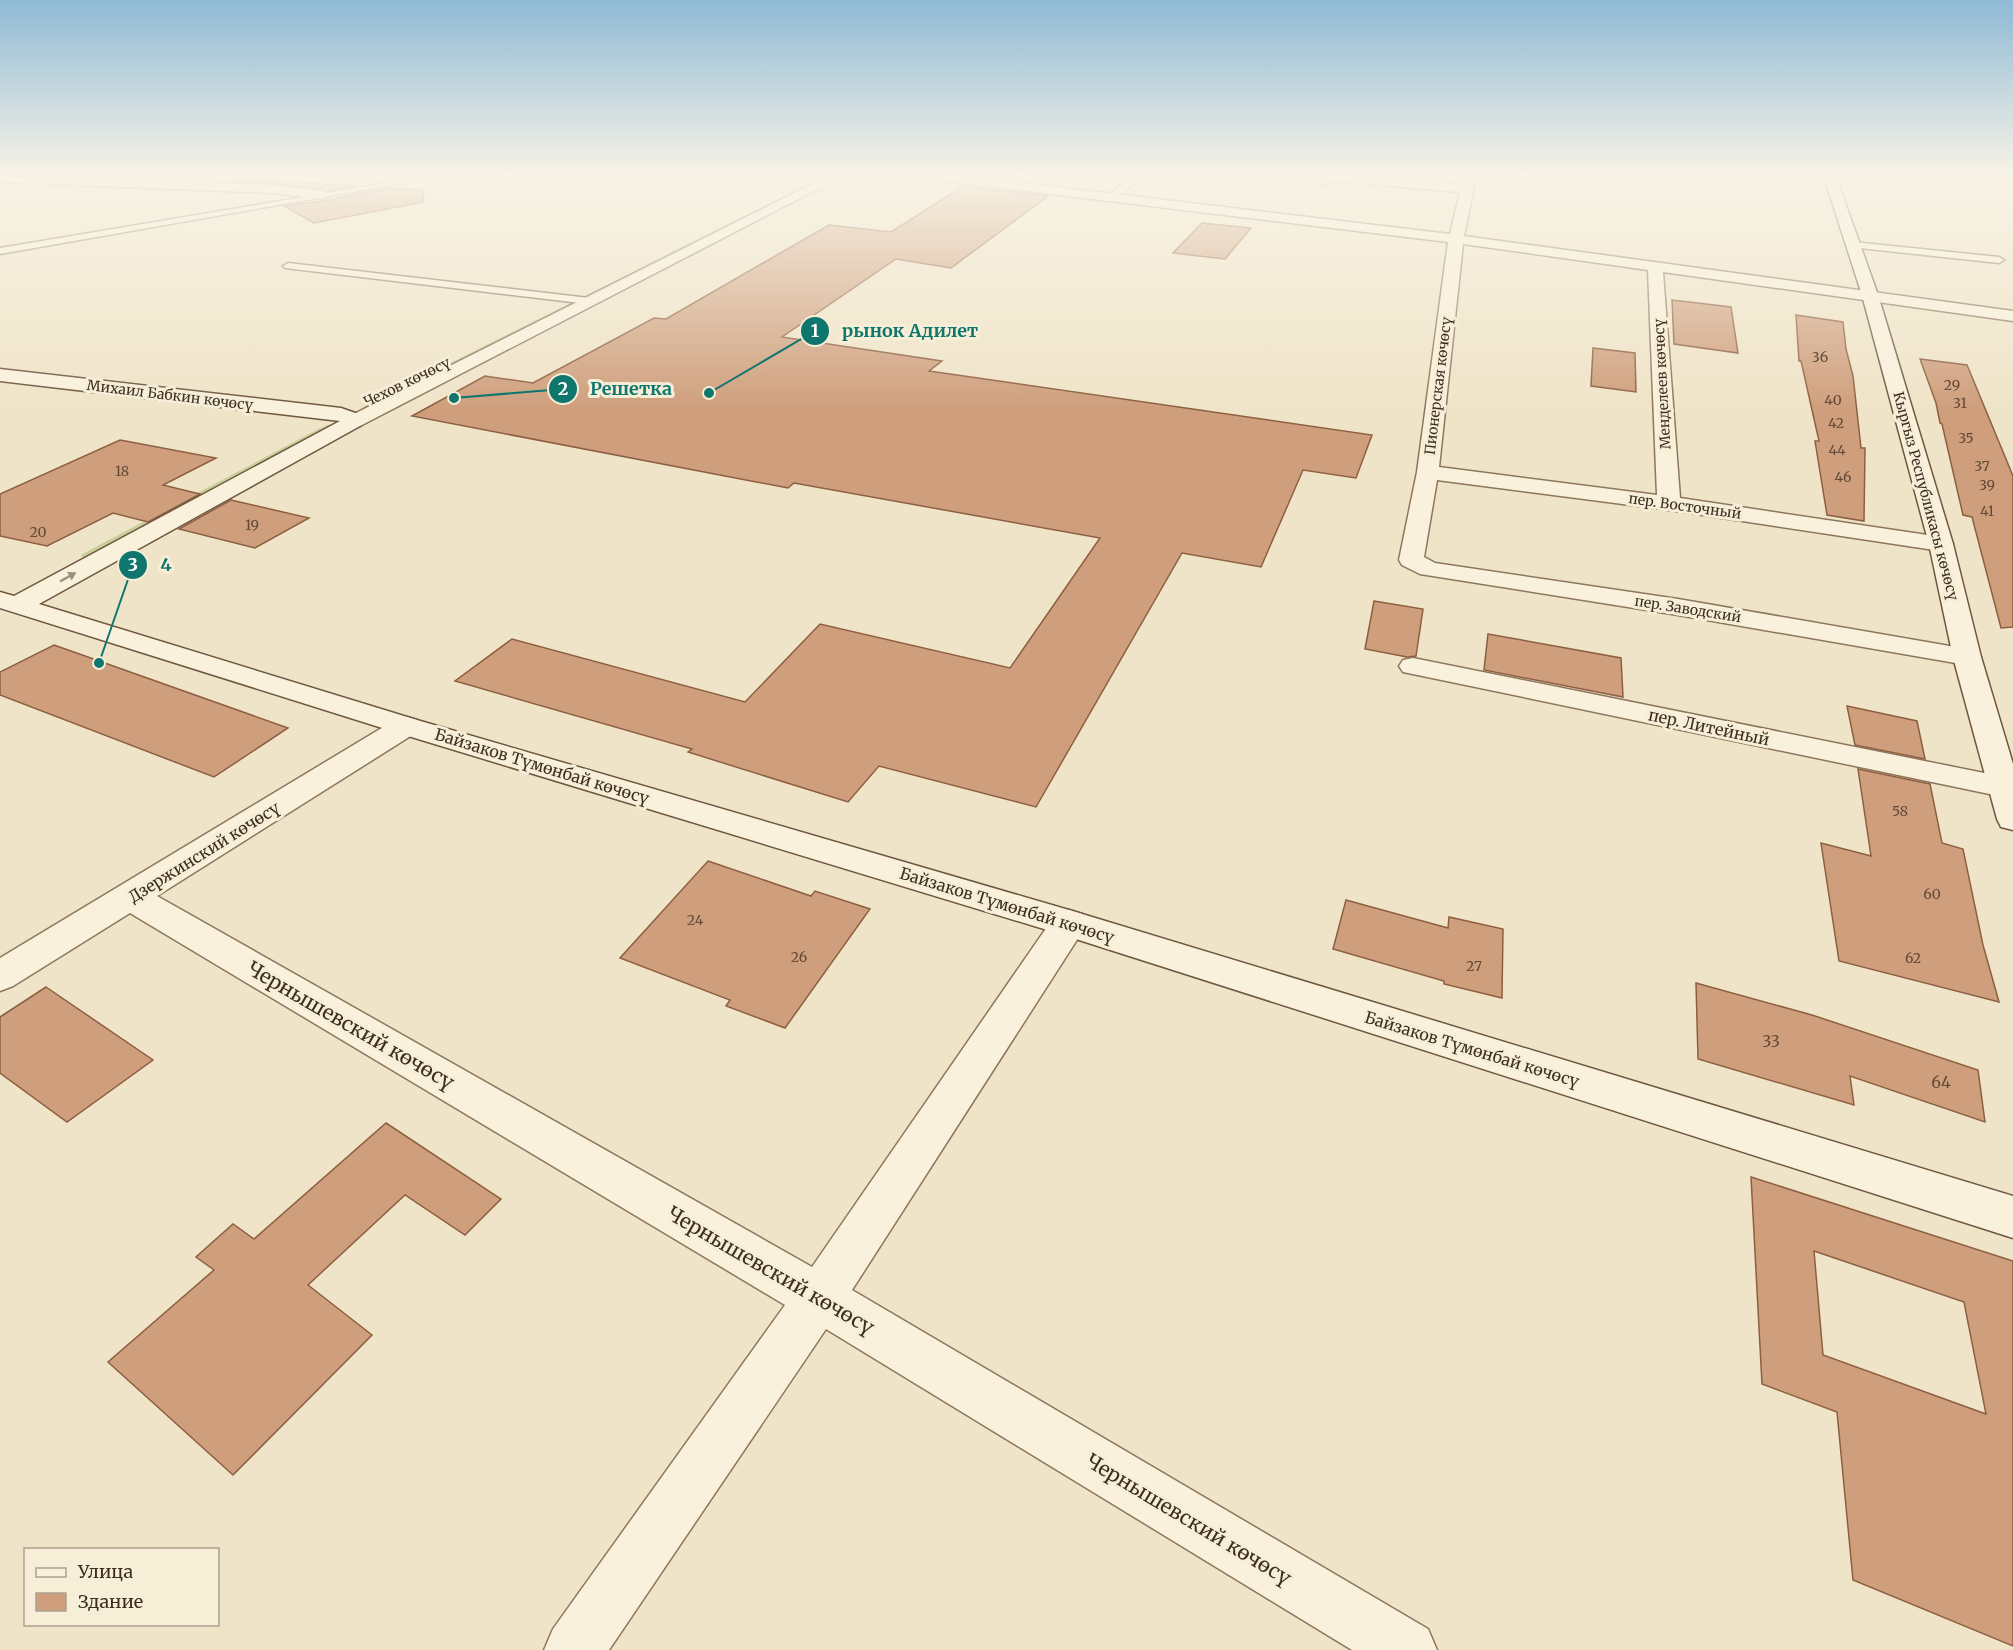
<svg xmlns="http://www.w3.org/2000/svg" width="2013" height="1650" viewBox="0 0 2013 1650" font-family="Merriweather,serif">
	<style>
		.green { fill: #c9cf9b }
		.building { fill: #cf9f7d; stroke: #8d5f41; stroke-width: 1.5; fill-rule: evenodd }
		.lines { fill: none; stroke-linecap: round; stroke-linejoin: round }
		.service-casing { stroke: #8d765c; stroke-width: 3 }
		.minor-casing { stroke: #8d765c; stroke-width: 3 }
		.tertiary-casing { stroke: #8d765c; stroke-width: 3 }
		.secondary-casing { stroke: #6f573f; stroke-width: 3 }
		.service { fill: #faf1dc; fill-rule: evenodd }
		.minor { fill: #faf1dc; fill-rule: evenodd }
		.tertiary { fill: #faf1dc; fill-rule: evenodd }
		.secondary { fill: #faf1dc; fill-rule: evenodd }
		.oneway { fill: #9c907e }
		.labels { text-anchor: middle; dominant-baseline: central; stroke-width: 6; stroke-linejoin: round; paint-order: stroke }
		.number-label { font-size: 14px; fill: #624a37 }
		.far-street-label { font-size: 14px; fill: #3d2e20; stroke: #f7eed8 }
		.street-label { font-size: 16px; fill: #3d2e20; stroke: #f7eed8 }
		.near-number-label { font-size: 16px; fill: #624a37 }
		.near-street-label { font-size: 20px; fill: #3d2e20; stroke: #f7eed8 }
		.leader { fill: none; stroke: #0f766e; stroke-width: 2 }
		.callout-dot { fill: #0f766e; stroke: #f7eed8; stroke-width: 2 }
		.mark-label { font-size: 18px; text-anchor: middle; font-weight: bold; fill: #fff }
		.callout-label { font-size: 18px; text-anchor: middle; font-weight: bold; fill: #0f766e; stroke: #f7eed8; stroke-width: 6; stroke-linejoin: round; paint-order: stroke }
	</style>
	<rect width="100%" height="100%" fill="#f0e4c8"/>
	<!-- green -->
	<g class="green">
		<polygon points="821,177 831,177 375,408 361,410 365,406"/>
		<polygon points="328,425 332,426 89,557 82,557 81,555 88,551 320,428"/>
	</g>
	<!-- building -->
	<g class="building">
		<polygon points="229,178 357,186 328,191 272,183 237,182"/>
		<polygon points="962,187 1048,196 951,268 896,259 782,337 942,361 929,371 1372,435 1356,478 1303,470 1261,567 1182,553 1036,807 879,766 848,802 688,752 692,749 455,681 512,639 745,702 820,624 1010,668 1100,538 794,483 788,488 412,416 485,376 533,383 654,318 666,319 829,225 891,232"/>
		<polygon points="390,188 423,190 424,202 314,223 284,206 324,201"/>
		<polygon points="1202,223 1251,228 1225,259 1173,253"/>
		<polygon points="1672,300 1731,307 1738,353 1674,344"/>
		<polygon points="1796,315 1843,322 1846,349 1853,376 1861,448 1865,448 1864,521 1827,515 1815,441 1819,441 1801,361 1799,361"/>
		<polygon points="1593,348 1635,353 1636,392 1591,386"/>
		<polygon points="1920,359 1967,365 2013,476 2013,627 2001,628 1972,517 1963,515 1942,424 1940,423 1936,403"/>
		<polygon points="120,440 216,458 163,485 200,494 148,522 113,513 47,546 0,536 0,494"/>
		<polygon points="231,500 309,518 255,548 179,529"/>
		<polygon points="1374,601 1423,609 1416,656 1407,657 1365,649"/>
		<polygon points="1488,634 1621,658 1623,697 1484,670"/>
		<polygon points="54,645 288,728 214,777 0,695 0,672"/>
		<polygon points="1847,706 1917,721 1925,759 1855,745"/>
		<polygon points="1858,769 1930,784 1942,843 1963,849 1983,945 1999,1002 1839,961 1821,843 1871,856"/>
		<polygon points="708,861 811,896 815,891 870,909 785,1028 726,1006 730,1000 620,958"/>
		<polygon points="1346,900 1448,928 1449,917 1503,929 1502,998 1444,984 1444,981 1333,949"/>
		<polygon points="1696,983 1812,1015 1978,1070 1985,1122 1850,1076 1854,1105 1698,1059"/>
		<polygon points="46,987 153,1060 67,1122 0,1073 0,1017"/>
		<polygon points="386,1123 501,1199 465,1235 405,1195 308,1285 372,1335 233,1475 108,1362 214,1270 196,1257 233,1224 254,1239"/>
		<path d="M1751,1177L2013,1261V1646L1853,1580L1837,1412L1762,1384ZM1814,1251L1964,1302L1986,1414L1823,1355Z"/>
	</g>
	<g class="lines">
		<defs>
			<g id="service">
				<polygon points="423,177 438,177 0,254 0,248"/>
				<polygon points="1001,177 1010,177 998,185 992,185 992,181"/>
				<polygon points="1133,177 1141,177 1114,199 1108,199 1108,195"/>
				<polygon points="1853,242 1999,257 2004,260 1999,263 1850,247 1848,245"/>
				<polygon points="288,263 589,298 594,301 589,304 285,268 283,266"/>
			</g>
			<g id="minor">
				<polygon points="0,177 272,185 324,191 330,195 324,199 272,193 0,182"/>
				<path d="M938,177H971L1450,234L1460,192L1333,181L1319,186L1313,182C1327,168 1437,183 1462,185L1464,177H1476L1464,236L2013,311V321L1663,272L1680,498L1941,537L1949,539L1953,544L1949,549L1941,551L1669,510L1437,480L1424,557L1435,563L1678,599L1967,649L1977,651L1981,657L1977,663L1967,665L1678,615L1420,574L1402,565L1399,560L1417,472L1448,242L944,181ZM1463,244L1648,270L1657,495L1439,467Z"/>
				<polygon points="1413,658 2004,777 2013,779 2013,795 2004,797 1403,672 1399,666 1403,660"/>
				<polygon points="406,717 417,720 421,726 417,732 157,896 812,1267 1056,914 1069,910 1082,914 1087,923 1082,932 852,1290 1428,1629 1437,1650 1352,1650 826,1329 609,1650 544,1650 553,1629 785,1305 130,913 13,986 0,991 0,958 395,720"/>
			</g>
			<polygon id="tertiary" points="826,177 841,177 360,426 346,426 343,422 346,418"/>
			<g id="secondary">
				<polygon points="1824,177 1836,177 1878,295 1953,544 1981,657 2013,764 2013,830 2001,827 1997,819 1953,657 1929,544 1862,295"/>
				<polygon points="0,369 341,408 361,415 364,419 360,426 39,604 417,720 1069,910 2013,1196 2013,1238 1057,933 395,732 0,608 0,592 14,596 340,421 0,381"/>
			</g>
		</defs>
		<!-- service casing -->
		<use href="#service" class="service-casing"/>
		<!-- minor casing -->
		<use href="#minor" class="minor-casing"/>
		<!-- tertiary casing -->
		<use href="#tertiary" class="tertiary-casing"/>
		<!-- secondary casing -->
		<use href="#secondary" class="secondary-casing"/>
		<!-- service -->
		<use href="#service" class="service"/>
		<!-- minor -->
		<use href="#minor" class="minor"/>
		<!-- tertiary -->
		<use href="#tertiary" class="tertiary"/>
		<!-- secondary -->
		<use href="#secondary" class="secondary"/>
	</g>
	<!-- one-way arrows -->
	<defs><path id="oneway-solid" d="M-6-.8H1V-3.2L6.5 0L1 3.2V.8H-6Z" transform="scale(1.5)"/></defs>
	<use class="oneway" href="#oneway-solid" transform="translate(68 577) rotate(-29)"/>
	<!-- sky -->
	<linearGradient id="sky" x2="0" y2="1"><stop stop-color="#8fbad6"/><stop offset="0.43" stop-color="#f8f3e6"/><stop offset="1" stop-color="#f8f3e6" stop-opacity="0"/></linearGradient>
	<rect width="2013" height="408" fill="url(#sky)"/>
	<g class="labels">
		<!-- number labels -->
		<g class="number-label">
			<text x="1820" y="357">36</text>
			<text x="1952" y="385">29</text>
			<text x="1833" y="400">40</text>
			<text x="1960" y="403">31</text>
			<text x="1836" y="423">42</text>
			<text x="1966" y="438">35</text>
			<text x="1837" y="450">44</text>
			<text x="1982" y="466">37</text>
			<text x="122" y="471">18</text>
			<text x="1843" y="477">46</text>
			<text x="1987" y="485">39</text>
			<text x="1987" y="511">41</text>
			<text x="252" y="525">19</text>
			<text x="38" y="532">20</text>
			<text x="1900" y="811">58</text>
			<text x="1932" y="894">60</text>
			<text x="695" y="920">24</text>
			<text x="799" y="957">26</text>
			<text x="1913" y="958">62</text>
			<text x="1474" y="966">27</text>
		</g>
		<!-- far-street labels -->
		<g class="far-street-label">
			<text transform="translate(407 382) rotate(-26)">Чехов көчөсү</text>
			<text transform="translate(1662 384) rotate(-93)">Менделеев көчөсү</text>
			<text transform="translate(1438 386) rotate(-83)">Пионерская көчөсү</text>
			<text transform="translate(170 395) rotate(7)">Михаил Бабкин көчөсү</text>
			<text transform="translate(1926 496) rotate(75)">Кыргыз Республикасы көчөсү</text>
			<text transform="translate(1685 506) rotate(8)">пер. Восточный</text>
			<text transform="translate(1688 609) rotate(9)">пер. Заводский</text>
		</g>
		<!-- street labels -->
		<g class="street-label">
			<text transform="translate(1709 727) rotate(12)">пер. Литейный</text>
			<text transform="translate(542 766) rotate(17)">Байзаков Түмөнбай көчөсү</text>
			<text transform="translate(204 852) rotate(-32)">Дзержинский көчөсү</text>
			<text transform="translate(1007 905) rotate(17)">Байзаков Түмөнбай көчөсү</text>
			<text transform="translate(1472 1049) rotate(17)">Байзаков Түмөнбай көчөсү</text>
		</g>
		<!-- near-number labels -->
		<g class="near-number-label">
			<text x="1771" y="1041">33</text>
			<text x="1941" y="1082">64</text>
		</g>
		<!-- near-street labels -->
		<g class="near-street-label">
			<text transform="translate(351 1025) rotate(30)">Чернышевский көчөсү</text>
			<text transform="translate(771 1270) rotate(30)">Чернышевский көчөсү</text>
			<text transform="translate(1189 1519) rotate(31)">Чернышевский көчөсү</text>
		</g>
	</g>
	<!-- callouts -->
	<path class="leader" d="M709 393L815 331M454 398L563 389M99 663L133 565"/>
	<g class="callout-dot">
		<circle cx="709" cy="393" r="6"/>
		<circle cx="454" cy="398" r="6"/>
		<circle cx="99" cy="663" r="6"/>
		<circle cx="815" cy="331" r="15"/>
		<circle cx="563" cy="389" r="15"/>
		<circle cx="133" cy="565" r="15"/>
	</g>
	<g class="mark-label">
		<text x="815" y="337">1</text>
		<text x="563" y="395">2</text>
		<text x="133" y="571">3</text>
	</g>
	<g class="callout-label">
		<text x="910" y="337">рынок Адилет</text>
		<text x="631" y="395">Решетка</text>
		<text x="166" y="571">4</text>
	</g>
	<!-- legend -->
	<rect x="24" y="1548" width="195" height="78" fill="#f7eed8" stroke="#ada18e" stroke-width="1.5"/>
	<rect x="36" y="1568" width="30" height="9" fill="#faf1dc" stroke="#ada18e" stroke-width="1.5"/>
	<text x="78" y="1578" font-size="18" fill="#3d2e20">Улица</text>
	<rect x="36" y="1593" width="30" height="18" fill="#cf9f7d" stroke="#ada18e" stroke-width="1.5"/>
	<text x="78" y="1608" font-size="18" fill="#3d2e20">Здание</text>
</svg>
